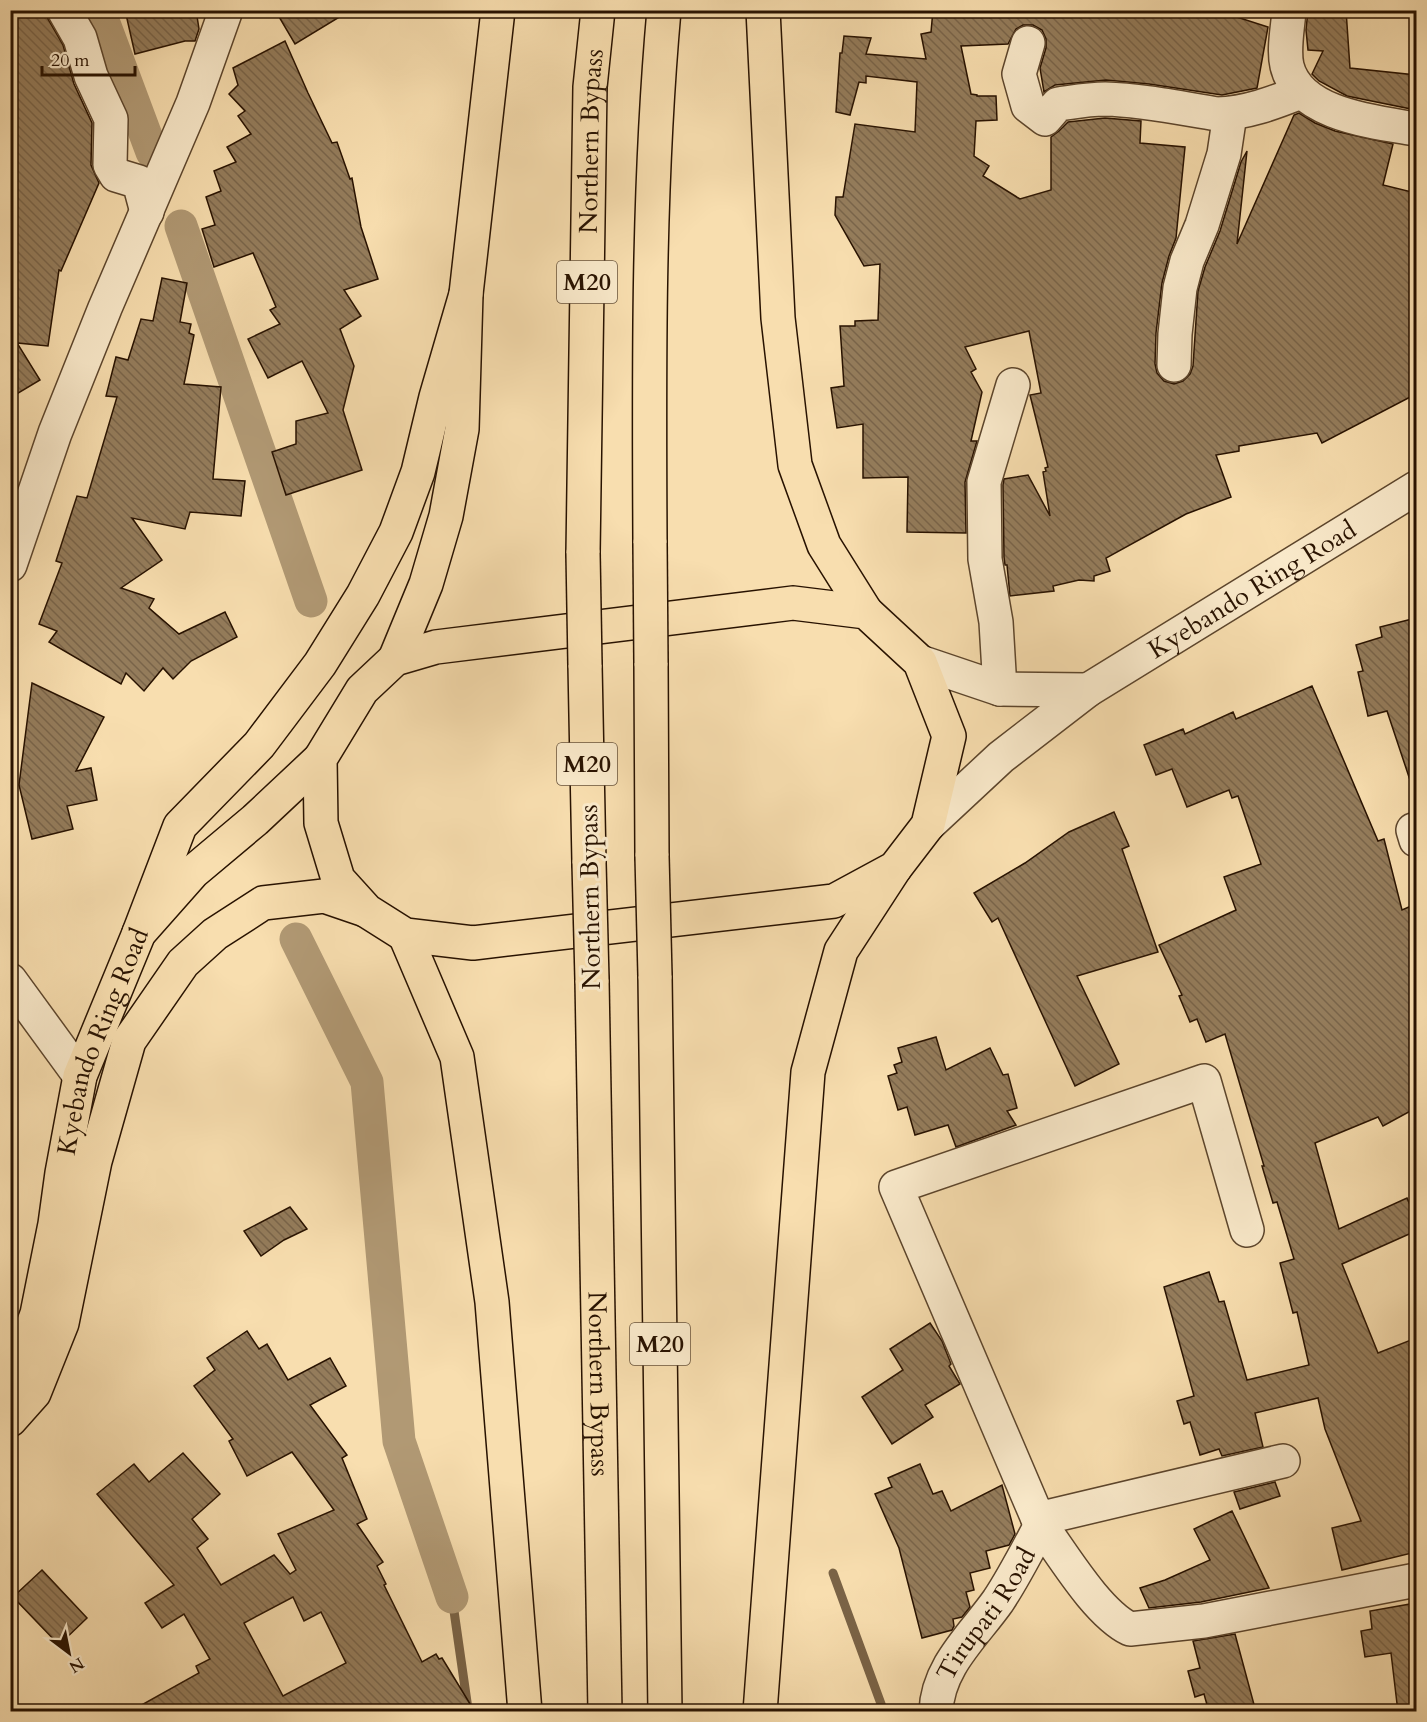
<svg xmlns="http://www.w3.org/2000/svg" width="1427" height="1722" viewBox="0 0 1427 1722" font-family="Cardo,serif">
	<style>
		.lines { fill: none; stroke-linecap: round; stroke-linejoin: round }
		.stream { stroke: #7a6346; stroke-width: 9 }
		.canal { stroke: #b19974; stroke-width: 33 }
		.building { fill: url(#building-back-hatch); stroke: #281200; stroke-width: 1.5; fill-rule: evenodd }
		.minor-casing { stroke: #5c452c; stroke-width: 36 }
		.major-casing { stroke: #281200; stroke-width: 36 }
		.highway-casing { stroke: #281200; stroke-width: 36 }
		.minor { stroke: #faeacb; stroke-width: 33 }
		.major { stroke: #f8deaf; stroke-width: 33 }
		.highway { stroke: #f8deaf; stroke-width: 33 }
		.highway-bridge-casing { stroke: #281200; stroke-width: 36; stroke-linecap: butt }
		.highway-bridge { stroke: #f8deaf; stroke-width: 33 }
		.labels { text-anchor: middle; dominant-baseline: central; stroke-width: 6; stroke-linejoin: round; paint-order: stroke }
		.shield { fill: #faeacb; stroke: #67533d; stroke-width: 1.5 }
		.shield-label { font-size: 24px; font-weight: bold; fill: #281200 }
		.street-label { font-size: 26px; fill: #281200; stroke: #faeacb }
	</style>
	<defs>
		<pattern id="building-back-hatch" width="6" height="6" patternUnits="userSpaceOnUse" patternTransform="scale(1.5)"><rect width="6" height="6" fill="#947c5b"/><path d="M-1 5l2 2M0 0l6 6M5-1l2 2" fill="none" stroke="#796449"/></pattern>
	</defs>
	<rect width="100%" height="100%" fill="#f8deaf"/>
	<filter id="stains"><feTurbulence type="fractalNoise" baseFrequency=".00333" numOctaves="4"/><feColorMatrix values="0 0 0 0 .2 0 0 0 0 .09 0 0 0 0 .02 0 0 0 .5 -.17"/></filter>
	<radialGradient id="worn" r=".72"><stop offset=".6" stop-color="#630" stop-opacity="0"/><stop offset="1" stop-color="#630" stop-opacity=".3"/></radialGradient>
	<g class="lines">
		<!-- stream -->
		<g class="stream">
			<polyline points="833,1573 884,1712"/>
			<polyline points="452,1597 468,1709"/>
		</g>
		<!-- canal -->
		<g class="canal">
			<polyline points="99,10 152,152"/>
			<polyline points="181,226 311,601"/>
			<polyline points="296,939 367,1082 399,1441 452,1597"/>
		</g>
	</g>
	<!-- building -->
	<g class="building">
		<polygon points="10,10 45,10 48,19 63,45 74,84 92,123 91,165 99,183 61,271 59,270 48,346 17,343 40,380 10,398"/>
		<polygon points="125,10 196,10 199,29 195,41 185,41 135,54"/>
		<polygon points="275,10 351,10 295,44"/>
		<polygon points="933,10 1215,10 1268,27 1257,88 1222,95 1149,84 1106,80 1055,85 1044,92 1040,68 1046,48 1046,39 1042,30 1033,25 1023,25 1016,29 1008,44 961,46 971,94 977,95 977,96 996,96 997,120 976,121 974,156 989,166 983,176 1020,199 1051,190 1051,137 1059,131 1068,122 1105,118 1141,121 1140,143 1185,147 1176,238 1169,256 1162,283 1156,333 1155,364 1157,373 1164,381 1174,384 1183,381 1190,374 1193,366 1198,291 1205,267 1220,231 1241,162 1247,151 1237,244 1294,115 1299,113 1315,123 1335,131 1393,144 1383,185 1416,193 1416,394 1322,443 1317,433 1239,446 1239,451 1216,455 1231,497 1186,514 1106,558 1110,571 1094,576 1094,581 1079,580 1053,586 1054,591 1010,596 1007,565 1005,565 1004,557 1003,485 1004,479 1028,475 1050,516 1043,472 1046,471 1045,468 1048,467 1030,395 1041,393 1029,331 965,347 976,369 971,372 982,392 971,441 977,441 965,482 966,533 907,532 908,477 863,478 863,424 837,428 831,388 844,386 840,326 855,326 855,321 878,320 880,264 864,266 835,215 836,197 843,197 855,124 915,132 917,82 866,76 866,83 859,82 850,115 836,112 840,53 842,53 844,36 871,38 866,54 926,59 921,34 931,32"/>
		<polygon points="1308,10 1346,10 1350,68 1416,75 1416,110 1347,96 1319,81 1312,74 1323,51 1308,50 1306,30"/>
		<polygon points="285,41 308,93 332,143 337,142 350,179 352,178 361,227 378,279 344,290 361,316 340,329 354,366 343,410 362,470 286,495 272,452 296,444 296,421 328,413 302,361 268,378 248,339 280,324 270,310 276,307 253,253 214,267 202,229 215,225 206,197 221,191 214,171 236,162 227,147 251,134 238,116 245,111 229,94 238,85 233,68"/>
		<polygon points="162,278 187,283 180,322 191,324 189,333 194,335 184,384 221,387 213,479 245,481 241,516 190,512 185,529 132,518 162,560 121,588 154,599 149,608 179,634 225,612 237,637 191,661 173,679 163,668 144,691 126,673 121,684 49,642 57,631 39,624 62,563 56,561 77,496 87,498 117,397 106,396 116,357 128,360 141,319 153,321"/>
		<polygon points="1416,618 1416,785 1412,786 1387,711 1368,716 1358,672 1363,671 1356,645 1382,637 1380,627"/>
		<polygon points="32,683 104,717 76,771 91,768 97,800 67,806 73,829 32,839 19,785"/>
		<polygon points="1312,686 1378,841 1384,839 1402,910 1416,904 1416,1108 1383,1126 1378,1117 1315,1143 1339,1229 1407,1198 1416,1219 1416,1231 1342,1264 1378,1353 1416,1338 1416,1552 1342,1570 1332,1528 1361,1521 1325,1429 1318,1398 1255,1413 1263,1447 1222,1456 1219,1449 1200,1455 1190,1422 1184,1424 1177,1401 1194,1396 1164,1287 1209,1272 1219,1302 1224,1301 1247,1380 1309,1365 1297,1312 1293,1313 1280,1263 1294,1259 1277,1202 1273,1203 1262,1166 1264,1166 1225,1034 1206,1042 1197,1019 1190,1022 1179,996 1182,995 1159,945 1236,910 1224,877 1261,864 1238,796 1232,798 1229,790 1187,807 1172,769 1156,775 1144,745 1183,729 1185,734 1233,712 1236,719"/>
		<polygon points="1114,812 1129,846 1122,849 1158,952 1077,976 1119,1064 1075,1086 998,918 992,922 974,893 1025,863 1069,832"/>
		<polygon points="936,1037 946,1070 990,1048 1003,1075 1008,1074 1017,1108 1007,1111 1016,1125 956,1147 948,1125 915,1135 907,1107 898,1110 888,1076 897,1073 894,1065 902,1062 898,1048"/>
		<polygon points="290,1207 307,1229 284,1240 261,1256 244,1231"/>
		<polygon points="930,1323 942,1341 951,1364 949,1366 960,1384 925,1405 933,1417 892,1444 862,1397 903,1370 890,1349"/>
		<path d="M247,1331L259,1349L267,1344L288,1380L330,1358L346,1386L310,1405L347,1455L342,1458L367,1519L357,1524L383,1562L377,1566L386,1584L384,1585L422,1662L436,1654L439,1659L442,1658L475,1712H129L199,1673L196,1666L210,1659L184,1614L162,1628L145,1603L174,1585L97,1494L134,1464L149,1482L183,1453L220,1494L192,1519L208,1539L197,1548L221,1585L274,1555L290,1574L296,1570L278,1534L334,1510L292,1452L247,1476L229,1441L233,1439L194,1386L215,1370L207,1358ZM293,1597L304,1621L321,1612L346,1663L283,1696L244,1623Z"/>
		<polygon points="920,1464 933,1494 942,1491 951,1511 1002,1485 1015,1534 1009,1545 986,1551 990,1568 970,1573 974,1590 966,1592 970,1607 962,1617 953,1619 954,1626 952,1630 922,1638 899,1548 875,1494 892,1487 888,1478"/>
		<polygon points="1275,1482 1280,1496 1240,1509 1234,1492"/>
		<polygon points="1232,1511 1269,1588 1201,1602 1149,1608 1140,1588 1165,1580 1210,1560 1194,1529"/>
		<polygon points="42,1570 87,1618 59,1645 13,1597"/>
		<polygon points="1416,1603 1416,1712 1398,1712 1391,1653 1365,1657 1361,1631 1372,1629 1370,1611"/>
		<polygon points="1235,1634 1256,1712 1209,1712 1204,1694 1195,1697 1188,1671 1200,1668 1193,1641"/>
	</g>
	<g class="lines">
		<defs>
			<g id="minor">
				<polyline points="64,10 80,38 91,76 111,119 110,165 116,175 139,182 147,212"/>
				<path d="M1289,10C1288,27 1283,49 1287,66C1299,115 1375,122 1416,129"/>
				<path d="M1028,43L1019,74L1028,106L1045,119L1058,104C1073,102 1089,99 1105,99C1142,100 1180,108 1217,114C1247,113 1273,103 1301,92"/>
				<polyline points="1174,365 1175,334 1180,288 1187,261 1202,225 1224,154 1230,114"/>
				<polyline points="10,565 55,433 105,308 193,103 226,10"/>
				<polyline points="920,662 1000,689 1088,690"/>
				<polyline points="1000,689 996,622 985,559 984,482 1013,385"/>
				<path id="s1" d="M928,825L1001,757L1088,690L1416,488"/>
				<polyline points="1413,830 1416,840"/>
				<polyline points="10,980 80,1076"/>
				<polyline points="1247,1230 1204,1081 896,1187 1038,1519 1283,1461"/>
				<path d="M1041,1525C1063,1555 1097,1613 1130,1629L1204,1621L1416,1580"/>
				<path id="s2" d="M936,1712C937,1667 974,1635 998,1601C1014,1577 1027,1551 1041,1525L1038,1519"/>
			</g>
			<g id="major">
				<polygon points="793,603 866,612 920,662 949,736 928,825 895,868 834,901 473,943 405,935 367,911 338,879 321,823 320,759 362,690 395,659 436,647"/>
				<path id="s3" d="M10,1394L13,1379L37,1314L55,1224L62,1173L80,1076L139,933L193,872L255,820L320,759"/>
				<polyline points="10,1420 34,1393 62,1323 95,1161 129,1041 183,963 215,934 263,903 324,896 365,910"/>
			</g>
			<g id="highway">
				<polyline points="763,10 778,318 795,465 824,545 866,612"/>
				<path d="M650,543C649,365 648,188 664,10"/>
				<path id="s4" d="M583,553L590,87L598,10"/>
				<polyline points="395,659 426,584 446,516 462,429 466,294 498,10"/>
				<polyline points="651,663 652,856"/>
				<polyline points="585,665 589,863"/>
				<polyline points="139,933 180,826 259,745 320,664 363,595 396,532 418,472 436,397 466,294"/>
				<polyline points="405,935 457,1057 492,1302 525,1712"/>
				<polyline points="655,976 665,1712"/>
				<path id="s5" d="M592,980L605,1712"/>
				<polyline points="760,1712 808,1072 841,951 895,868"/>
			</g>
		</defs>
		<!-- minor casing -->
		<use href="#minor" class="minor-casing"/>
		<!-- major casing -->
		<use href="#major" class="major-casing"/>
		<!-- highway casing -->
		<use href="#highway" class="highway-casing"/>
		<!-- minor -->
		<use href="#minor" class="minor"/>
		<!-- major -->
		<use href="#major" class="major"/>
		<!-- highway -->
		<use href="#highway" class="highway"/>
		<defs>
			<g id="highway-bridge">
				<polyline points="650,543 651,663"/>
				<polyline points="583,553 585,665"/>
				<polyline points="652,856 655,976"/>
				<polyline points="589,863 592,980"/>
			</g>
		</defs>
		<!-- highway-bridge casing -->
		<use href="#highway-bridge" class="highway-bridge-casing"/>
		<!-- highway-bridge -->
		<use href="#highway-bridge" class="highway-bridge"/>
	</g>
	<g class="labels">
		<!-- shield labels -->
		<g class="shield">
			<rect x="557" y="261" width="60" height="42" rx="4.5"/>
			<rect x="557" y="743" width="60" height="42" rx="4.5"/>
			<rect x="630" y="1323" width="60" height="42" rx="4.5"/>
		</g>
		<g class="shield-label">
			<text x="587" y="282">M20</text>
			<text x="587" y="764">M20</text>
			<text x="660" y="1344">M20</text>
		</g>
		<!-- street labels -->
		<g class="street-label">
			<text stroke="none"><textPath href="#s4" startOffset="412">Northern Bypass</textPath></text>
			<text stroke="none"><textPath href="#s1" startOffset="402">Kyebando Ring Road</textPath></text>
			<text transform="translate(590 897) rotate(-91)">Northern Bypass</text>
			<text stroke="none"><textPath href="#s3" startOffset="366">Kyebando Ring Road</textPath></text>
			<text stroke="none"><textPath href="#s5" startOffset="404">Northern Bypass</textPath></text>
			<text stroke="none"><textPath href="#s2" startOffset="112">Tirupati Road</textPath></text>
		</g>
	</g>
	<!-- margin -->
	<rect width="1427" height="1722" fill="none" stroke="#f8deaf" stroke-width="36"/>
	<rect x="12" y="12" width="1403" height="1698" fill="none" stroke="#281200" stroke-width="3"/>
	<rect x="18" y="18" width="1391" height="1686" fill="none" stroke="#281200" stroke-width="1.5"/>
	<!-- north arrow -->
	<g transform="translate(69 1653) rotate(148)" stroke="#faeacb" stroke-width="4.5" paint-order="stroke">
	<path d="M0-4.5L10 22L0 15L-10 22Z" fill="#281200"/>
	<text y="-9" font-size="16" font-weight="bold" text-anchor="middle" fill="#281200">N</text>
	</g>
	<!-- scale -->
	<path d="M42 66v9h93v-9" fill="none" stroke="#281200" stroke-width="3"/>
	<text x="51" y="66" font-size="18" fill="#281200" stroke="#faeacb" stroke-width="4.5" paint-order="stroke">20 m</text>
	<rect width="100%" height="100%" filter="url(#stains)"/>
	<rect width="100%" height="100%" fill="url(#worn)"/>
</svg>
